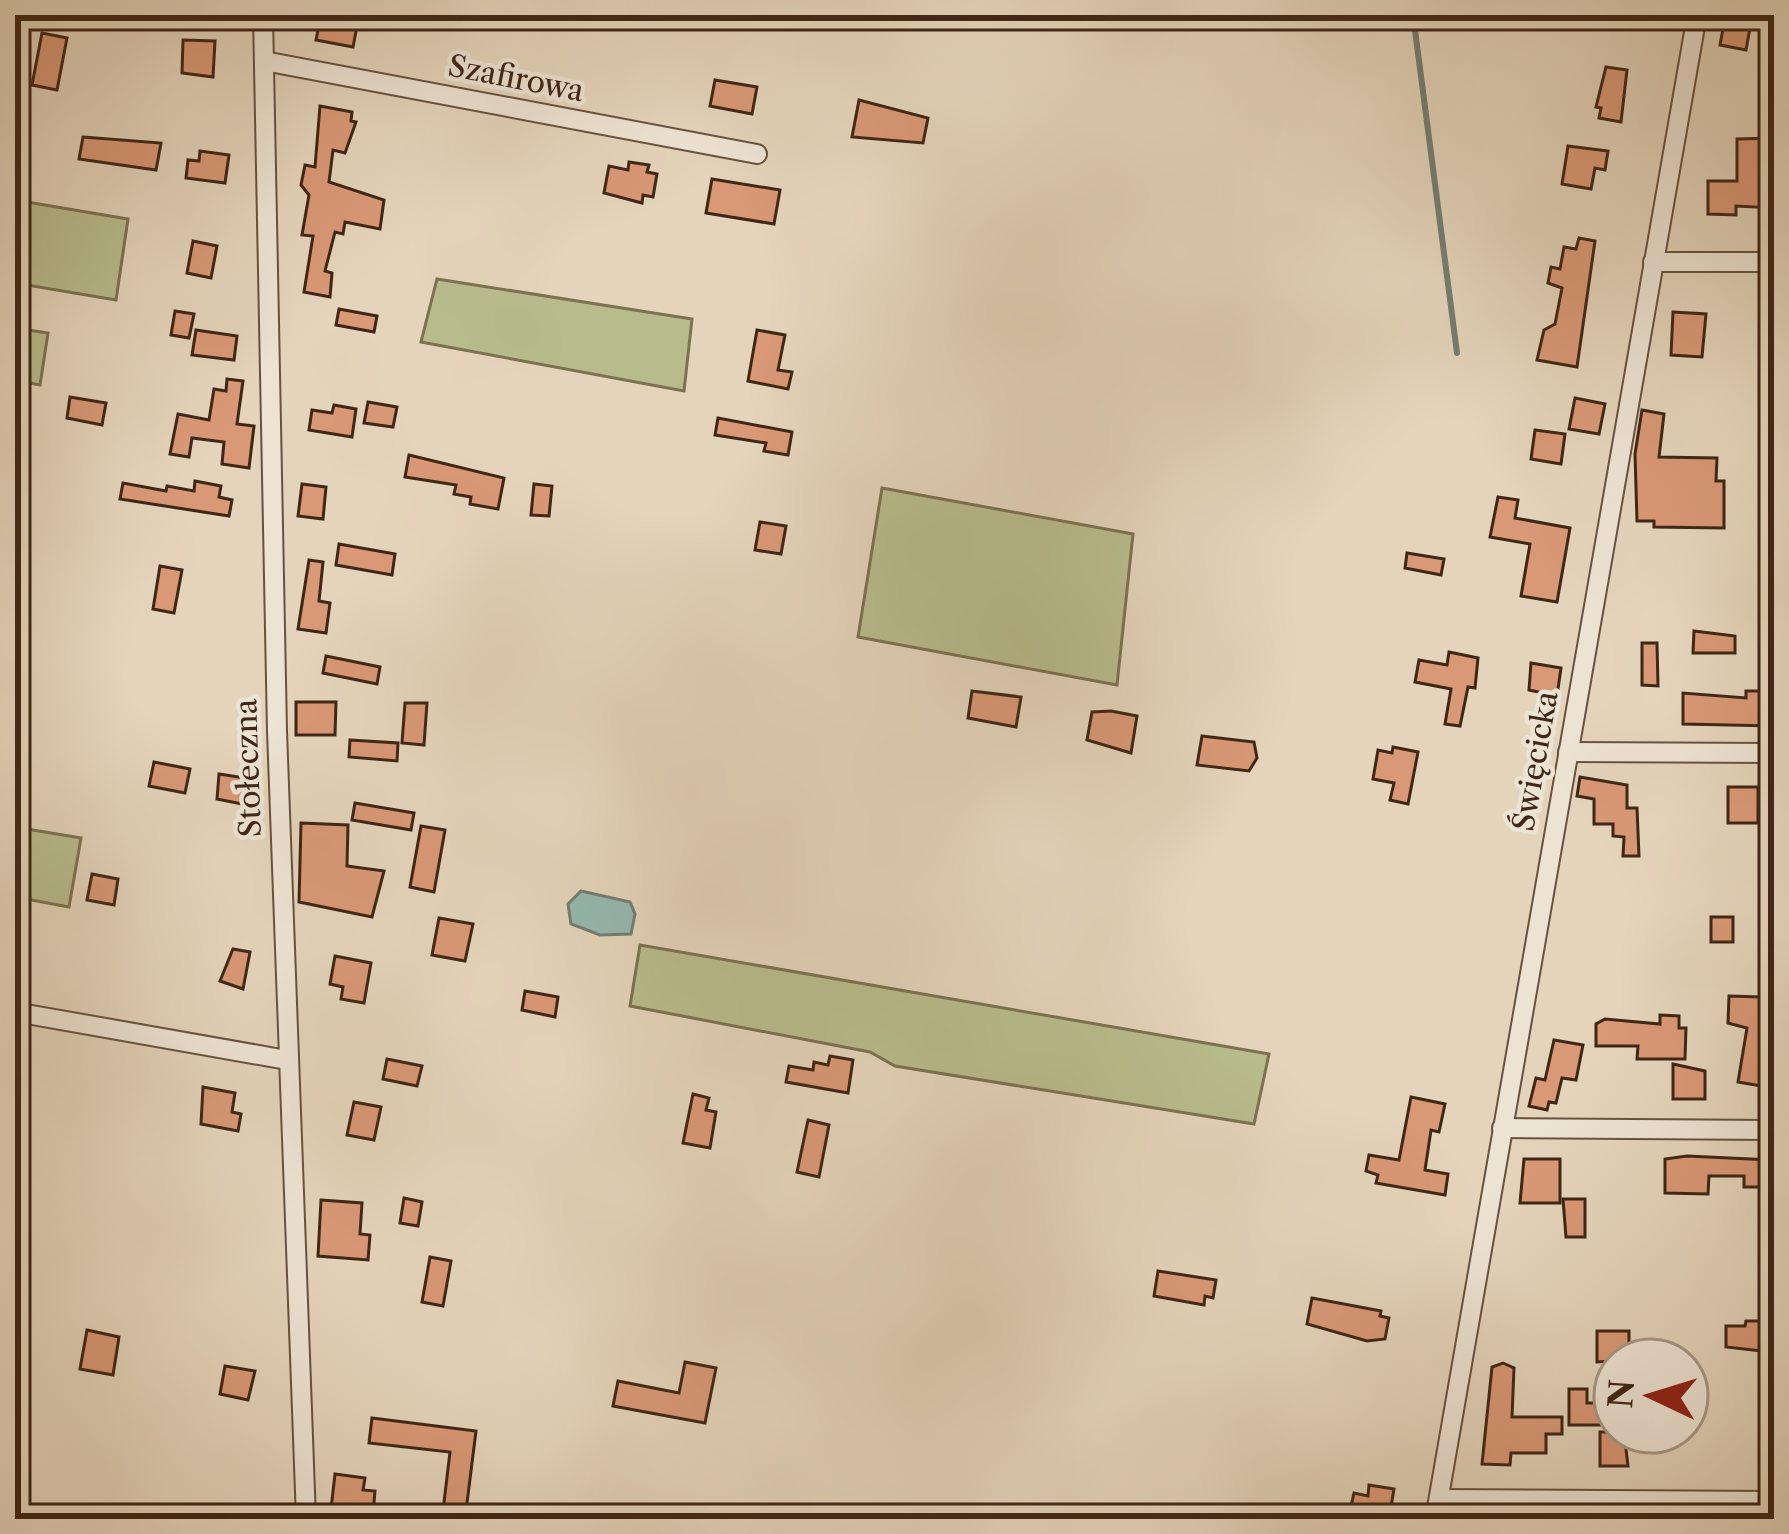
<svg xmlns="http://www.w3.org/2000/svg" width="1789" height="1534" viewBox="0 0 1789 1534" font-family="'Libre Caslon Text',serif">
	<style>
		.green { fill: #b8bc8d; stroke: #7c7252; stroke-width: 3 }
		.water { fill: #95b8b0; stroke: #737e72; stroke-width: 3 }
		.lines { fill: none; stroke-linecap: round; stroke-linejoin: round }
		.stream { stroke: #737e72; stroke-width: 6 }
		.building { fill: #d99876; stroke: #3f2716; stroke-width: 3 }
		.minor-casing { stroke: #68523f; stroke-width: 22 }
		.minor { stroke: #ede3d3; stroke-width: 18 }
		.labels { text-anchor: middle; dominant-baseline: central; stroke-width: 9; stroke-linejoin: round; paint-order: stroke }
		.street-label { font-size: 30px; fill: #3f2716; stroke: #ede3d3 }
	</style>
	<rect width="100%" height="100%" fill="#e4d4bb"/>
	<filter id="stains"><feTurbulence type="fractalNoise" baseFrequency=".00167" numOctaves="4"/><feColorMatrix values="0 0 0 0 .2 0 0 0 0 .09 0 0 0 0 .02 0 0 0 .5 -.17"/></filter>
	<radialGradient id="worn" r=".72"><stop offset=".6" stop-color="#630" stop-opacity="0"/><stop offset="1" stop-color="#630" stop-opacity=".3"/></radialGradient>
	<!-- green -->
	<g class="green">
		<polygon points="15,200 128,219 116,300 15,283"/>
		<polygon points="437,279 692,319 684,391 421,342"/>
		<polygon points="15,328 48,333 40,385 15,380"/>
		<polygon points="882,488 1133,534 1117,685 858,637"/>
		<polygon points="15,827 81,838 69,907 15,897"/>
		<polygon points="640,945 1269,1054 1254,1124 895,1066 870,1052 630,1006"/>
	</g>
	<!-- water -->
	<polygon class="water" points="581,891 630,902 635,914 631,934 600,935 571,924 568,904"/>
	<g class="lines">
		<!-- stream -->
		<polyline class="stream" points="1415,30 1457,353"/>
	</g>
	<!-- building -->
	<g class="building">
		<polygon points="321,15 358,21 353,47 316,40"/>
		<polygon points="1725,18 1751,22 1746,50 1720,45"/>
		<polygon points="42,33 67,38 57,90 32,85"/>
		<polygon points="183,40 215,41 213,77 182,73"/>
		<polygon points="1606,67 1627,70 1621,122 1599,118 1601,108 1596,107"/>
		<polygon points="715,80 757,87 752,114 710,106"/>
		<polygon points="859,100 928,118 923,143 852,137"/>
		<polygon points="320,106 352,112 351,121 356,122 345,153 333,150 329,182 384,200 380,229 345,222 343,234 335,232 325,271 332,273 330,297 304,292 313,236 302,235 309,195 301,185 305,165 315,167"/>
		<polygon points="83,137 161,143 156,170 79,159"/>
		<polygon points="1774,138 1774,208 1736,206 1736,215 1708,214 1708,181 1737,181 1737,139"/>
		<polygon points="1568,146 1608,151 1605,170 1595,168 1591,189 1562,184"/>
		<polygon points="200,151 229,155 225,183 186,178 188,160 199,161"/>
		<polygon points="629,162 649,165 647,172 657,174 653,197 643,195 642,203 604,193 609,166 628,170"/>
		<polygon points="712,179 780,190 774,224 706,213"/>
		<polygon points="1579,238 1595,241 1577,367 1537,360 1544,330 1555,324 1562,288 1548,283 1551,267 1560,269 1564,247 1576,249"/>
		<polygon points="193,241 217,246 211,278 187,273"/>
		<polygon points="339,309 377,316 374,332 336,325"/>
		<polygon points="175,311 194,314 189,338 171,335"/>
		<polygon points="1673,312 1706,314 1702,357 1671,355"/>
		<polygon points="196,330 237,336 234,360 192,355"/>
		<polygon points="757,330 785,335 778,370 792,372 788,389 748,381"/>
		<polygon points="227,379 243,381 237,424 254,426 249,468 222,464 224,442 192,438 189,457 170,454 178,414 209,420 214,389 226,391"/>
		<polygon points="70,397 106,403 102,425 67,418"/>
		<polygon points="1575,398 1605,404 1599,434 1569,429"/>
		<polygon points="368,402 397,407 393,427 364,423"/>
		<polygon points="334,405 356,409 352,437 309,430 312,410 332,413"/>
		<polygon points="1642,410 1664,414 1659,457 1717,458 1716,481 1724,481 1724,528 1654,527 1654,521 1637,521 1635,454"/>
		<polygon points="718,418 792,432 788,455 764,451 766,443 715,435"/>
		<polygon points="1535,430 1565,434 1561,464 1531,459"/>
		<polygon points="409,455 504,478 498,509 470,504 471,497 454,494 456,485 405,477"/>
		<polygon points="195,481 221,486 219,497 232,500 229,516 120,499 123,483 166,491 167,486 194,491"/>
		<polygon points="302,484 326,487 323,519 298,516"/>
		<polygon points="534,484 552,486 549,516 531,515"/>
		<polygon points="1498,497 1518,500 1515,518 1570,528 1557,602 1521,596 1530,544 1490,537"/>
		<polygon points="760,522 786,526 781,554 755,550"/>
		<polygon points="339,544 395,554 392,575 336,565"/>
		<polygon points="1407,553 1444,559 1441,575 1405,568"/>
		<polygon points="309,560 323,562 319,601 330,603 326,633 298,629"/>
		<polygon points="160,566 182,570 174,613 153,609"/>
		<polygon points="1694,631 1735,636 1735,653 1693,653"/>
		<polygon points="1642,643 1657,643 1658,686 1642,685"/>
		<polygon points="1449,652 1478,658 1475,688 1468,687 1460,726 1445,724 1451,689 1415,682 1419,660 1447,665"/>
		<polygon points="326,656 380,667 377,684 323,673"/>
		<polygon points="1531,663 1561,668 1557,696 1529,690"/>
		<polygon points="972,691 1021,697 1016,727 968,718"/>
		<polygon points="1746,691 1774,691 1774,726 1683,724 1683,693 1746,698"/>
		<polygon points="296,702 336,702 335,735 296,735"/>
		<polygon points="405,703 427,703 424,745 402,743"/>
		<polygon points="1111,711 1137,716 1131,753 1087,740 1092,712"/>
		<polygon points="1202,736 1254,742 1257,758 1249,771 1197,765"/>
		<polygon points="350,740 398,743 397,761 349,757"/>
		<polygon points="1393,747 1418,752 1408,804 1390,800 1394,783 1373,779 1378,750 1392,753"/>
		<polygon points="154,762 190,769 185,793 149,786"/>
		<polygon points="219,774 252,779 247,805 217,799"/>
		<polygon points="1580,777 1627,785 1627,808 1637,808 1639,856 1623,856 1624,837 1613,836 1613,824 1594,824 1594,799 1577,796"/>
		<rect x="1728" y="787" width="30" height="36"/>
		<polygon points="355,803 414,813 411,830 352,820"/>
		<polygon points="301,823 348,825 347,866 384,871 372,917 299,902"/>
		<polygon points="421,826 445,830 434,892 410,887"/>
		<polygon points="92,874 118,879 114,905 87,900"/>
		<rect x="1711" y="917" width="22" height="25"/>
		<polygon points="439,918 473,924 465,961 432,955"/>
		<polygon points="233,949 250,952 243,989 220,981"/>
		<polygon points="335,956 371,963 364,1003 341,999 343,987 330,984"/>
		<polygon points="525,991 558,997 555,1017 522,1010"/>
		<polygon points="1729,996 1761,997 1763,1053 1771,1060 1767,1087 1738,1082 1747,1028 1728,1023"/>
		<polygon points="1660,1015 1679,1016 1679,1028 1686,1028 1685,1059 1637,1059 1638,1046 1596,1046 1596,1024 1605,1019 1660,1024"/>
		<polygon points="1554,1040 1583,1045 1576,1080 1562,1078 1556,1103 1549,1102 1547,1110 1529,1106 1536,1078 1545,1080"/>
		<polygon points="830,1056 853,1060 848,1093 786,1082 789,1066 813,1070 814,1062 828,1065"/>
		<polygon points="387,1059 422,1066 417,1086 383,1079"/>
		<polygon points="1673,1064 1705,1071 1705,1099 1673,1099"/>
		<polygon points="203,1087 235,1093 232,1112 241,1114 238,1131 201,1124"/>
		<polygon points="693,1094 709,1098 706,1110 716,1112 710,1148 683,1143"/>
		<polygon points="1411,1097 1445,1104 1439,1132 1431,1130 1425,1170 1448,1174 1445,1195 1376,1183 1378,1175 1366,1171 1369,1155 1399,1160"/>
		<polygon points="354,1102 381,1107 374,1140 347,1135"/>
		<polygon points="808,1120 829,1125 819,1177 797,1172"/>
		<polygon points="1687,1156 1771,1160 1771,1187 1744,1187 1744,1176 1709,1176 1708,1194 1665,1193 1665,1159"/>
		<polygon points="1524,1159 1560,1159 1560,1203 1520,1203"/>
		<polygon points="404,1198 422,1202 418,1226 400,1223"/>
		<polygon points="1563,1199 1585,1199 1585,1237 1566,1237"/>
		<polygon points="321,1200 362,1203 360,1234 370,1235 368,1260 318,1256"/>
		<polygon points="430,1257 451,1261 443,1306 422,1302"/>
		<polygon points="1158,1271 1216,1280 1213,1298 1205,1296 1204,1305 1154,1296"/>
		<polygon points="1312,1298 1381,1311 1380,1316 1389,1318 1385,1339 1367,1341 1307,1324"/>
		<polygon points="1746,1321 1770,1321 1771,1352 1726,1347 1726,1326 1745,1326"/>
		<polygon points="87,1330 119,1337 113,1375 80,1369"/>
		<polygon points="1597,1331 1629,1331 1629,1360 1597,1362"/>
		<polygon points="685,1362 716,1368 705,1423 613,1406 618,1381 679,1393"/>
		<polygon points="1503,1363 1514,1368 1512,1417 1562,1417 1562,1434 1546,1434 1546,1453 1511,1453 1510,1465 1482,1464 1492,1367"/>
		<polygon points="225,1366 255,1371 248,1400 220,1394"/>
		<polygon points="1569,1389 1587,1389 1587,1403 1602,1403 1602,1425 1569,1425"/>
		<polygon points="372,1418 476,1431 465,1519 442,1519 450,1452 369,1443"/>
		<polygon points="1600,1432 1624,1432 1628,1466 1600,1466"/>
		<polygon points="335,1474 365,1478 363,1490 375,1491 373,1514 331,1509"/>
		<polygon points="1369,1485 1394,1489 1389,1519 1348,1519 1354,1493 1368,1496"/>
	</g>
	<g class="lines">
		<defs>
			<g id="minor">
				<polyline points="263,15 277,731 306,1519"/>
				<polyline points="264,61 757,154"/>
				<polyline points="1653,262 1774,262"/>
				<polyline points="1568,752 1774,753"/>
				<polyline points="15,1012 287,1060"/>
				<polyline points="1502,1128 1774,1130"/>
				<polyline points="1439,1499 1774,1501"/>
				<polyline points="1435,1519 1697,15"/>
			</g>
		</defs>
		<!-- minor casing -->
		<use href="#minor" class="minor-casing"/>
		<!-- minor -->
		<use href="#minor" class="minor"/>
	</g>
	<g class="labels">
		<!-- street labels -->
		<g class="street-label">
			<text transform="translate(516 78) rotate(11)">Szafirowa</text>
			<text transform="translate(1535 761) rotate(-80)">Święcicka</text>
			<text transform="translate(248 768) rotate(-92)">Stołeczna</text>
		</g>
	</g>
	<!-- margin -->
	<rect width="1789" height="1534" fill="none" stroke="#e4d4bb" stroke-width="60"/>
	<rect x="18" y="18" width="1753" height="1498" fill="none" stroke="#3f2716" stroke-width="6"/>
	<rect x="30" y="30" width="1729" height="1474" fill="none" stroke="#3f2716" stroke-width="3"/>
	<!-- north arrow -->
	<g transform="translate(1651 1396) rotate(274)"><circle r="57" fill="#ede3d3" stroke="#a79887" stroke-width="3"/>
	<path d="M0-9L21 45L0 30L-21 45Z" fill="#8f2418"/>
	<text y="-18" font-size="33" font-weight="bold" text-anchor="middle" fill="#3f2716">N</text>
	</g>
	<rect width="100%" height="100%" filter="url(#stains)"/>
	<rect width="100%" height="100%" fill="url(#worn)"/>
</svg>
